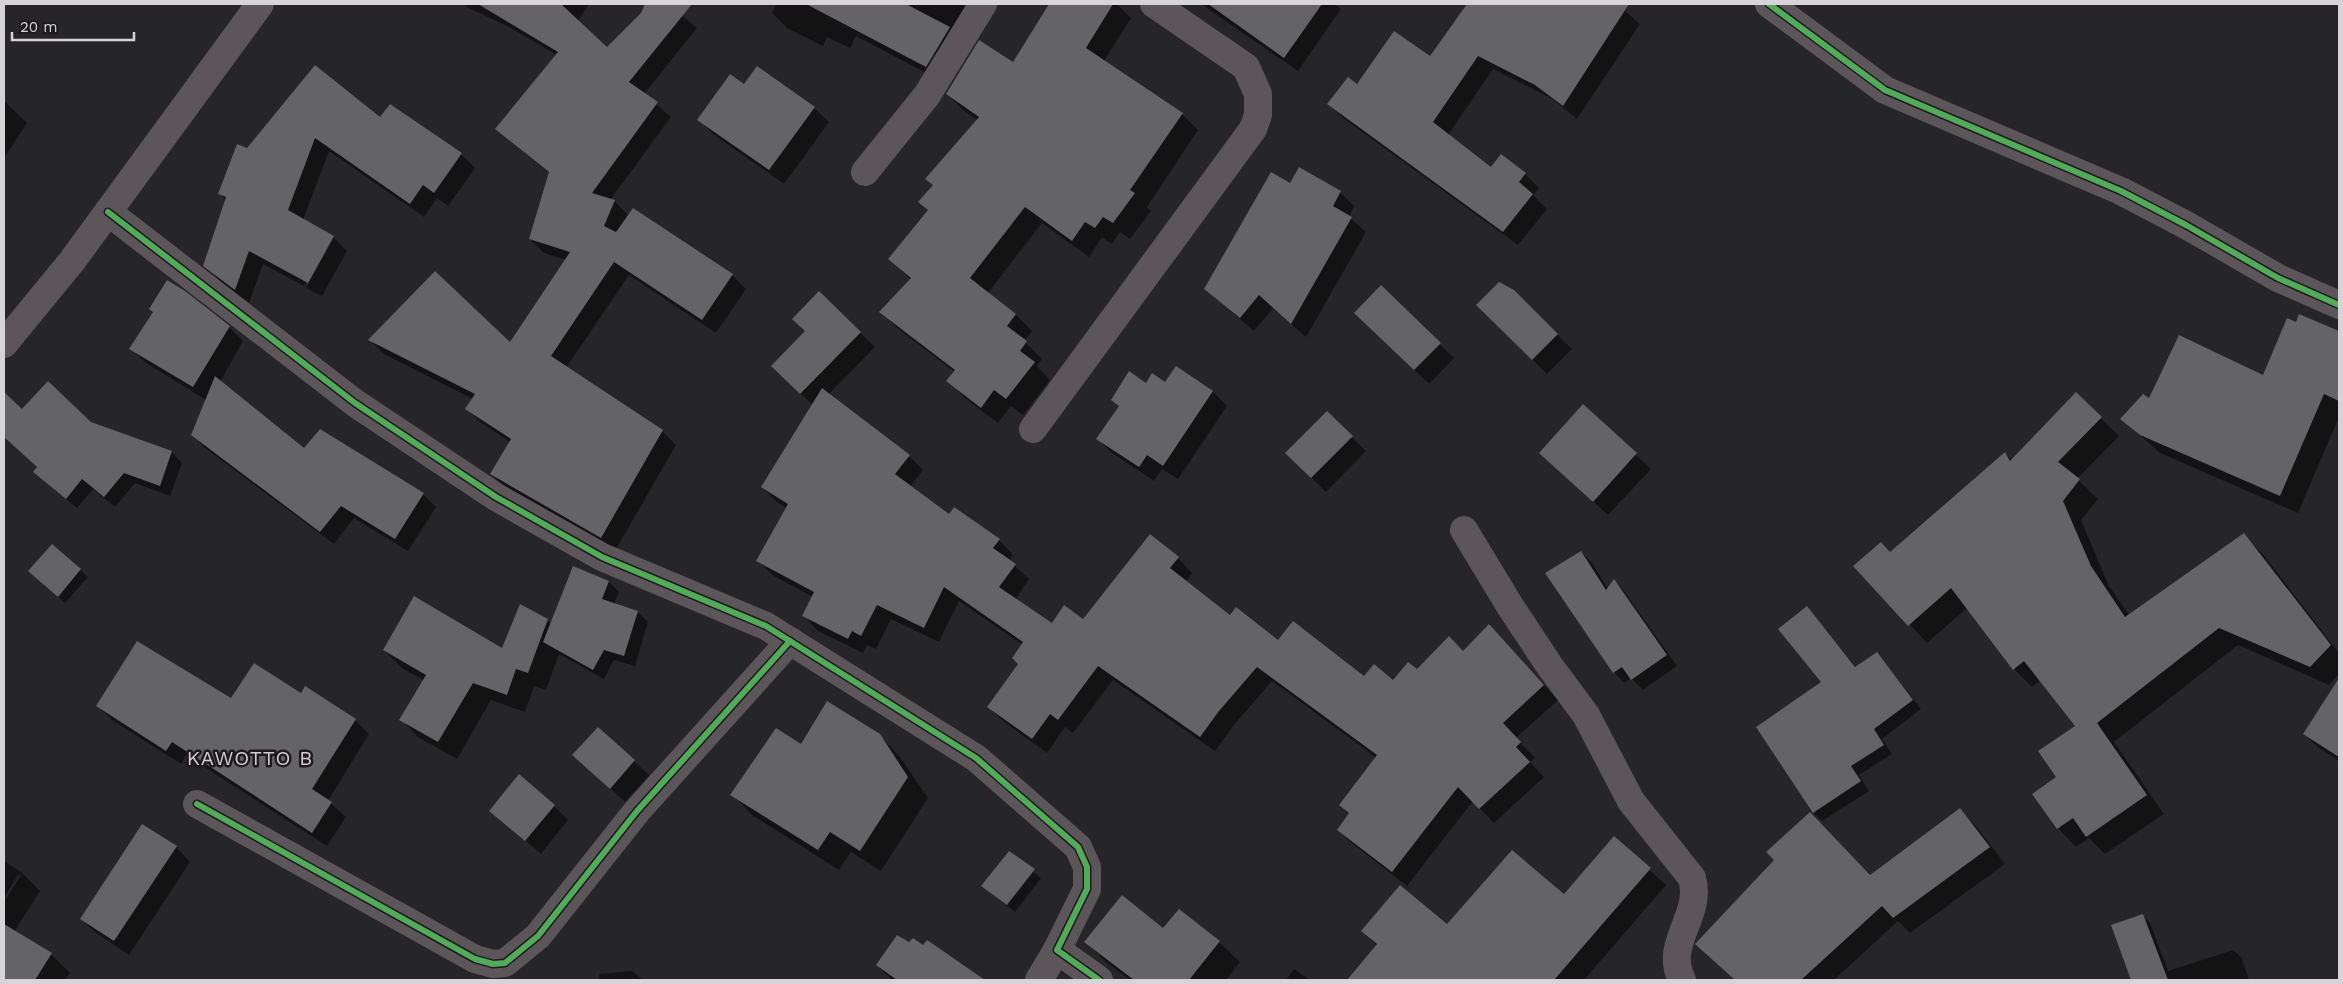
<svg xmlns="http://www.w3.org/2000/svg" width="2343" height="984" viewBox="0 0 2343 984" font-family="'Work Sans',sans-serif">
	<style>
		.shadow { fill: #0007 }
		.building { fill: #646366 }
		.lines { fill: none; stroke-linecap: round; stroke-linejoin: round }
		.minor { stroke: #5c5559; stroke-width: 28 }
		.tertiary { stroke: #5c5559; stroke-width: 28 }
		.cycleway-casing { stroke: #1e1a1f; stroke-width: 9 }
		.cycleway { stroke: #51ab58; stroke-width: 6 }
		.labels { text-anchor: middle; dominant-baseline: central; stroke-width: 5; stroke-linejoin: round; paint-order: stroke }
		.quarter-label { font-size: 20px; letter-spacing: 1px; fill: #d1ccd2; stroke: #1e1a1f }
	</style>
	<rect width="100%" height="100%" fill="#262527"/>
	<!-- shadow -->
	<g class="shadow">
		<polygon points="464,4 589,4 578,21 607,49 642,14 646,4 668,4 697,28 644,94 671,117 610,200 614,201 629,216 732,275 746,289 716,333 629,275 566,368 662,431 676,445 615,551 505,488 492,474 510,442 480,422 467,409 473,399 384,354 370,340 510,344 566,260 544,253 530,239 550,174 496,129 557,55 507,26 468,8"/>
		<polygon points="774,4 972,4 941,81 856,36 850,48 827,37 823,46 787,28 772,13 776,5"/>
		<polygon points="1051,4 1117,4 1131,18 1104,61 1182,114 1198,130 1147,207 1151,211 1130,239 1120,232 1112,244 1102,237 1089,257 1042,223 988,293 1015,314 1032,331 1024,341 1042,359 1037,366 1050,380 1023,415 1011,406 998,423 965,398 948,381 955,372 897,328 881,312 911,280 890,259 929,211 934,186 978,120 964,111 947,94 1013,64"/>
		<polygon points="1201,4 1335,4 1341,9 1298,71"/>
		<polygon points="1468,4 1617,4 1640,24 1577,119 1551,98 1493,69 1448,135 1491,169 1525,174 1539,188 1533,195 1547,209 1518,245 1343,118 1329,104 1358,86 1431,58"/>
		<polygon points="758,68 814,108 829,122 784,184 713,134 699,120 744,86"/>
		<polygon points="4,101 27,123 4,158"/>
		<polygon points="381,118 461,154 475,168 448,206 437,198 424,217 329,151 303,220 333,237 347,251 322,296 306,288 333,239 330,239 304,286 263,264 249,303 218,279 204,265 226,201 220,194 247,150"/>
		<polygon points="1299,169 1340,192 1354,206 1349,217 1366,232 1306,337 1273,308 1254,331 1205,289 1290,185"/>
		<polygon points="1381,287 1454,358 1429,384 1356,313"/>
		<polygon points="1513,291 1572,349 1547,374 1478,305"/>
		<polygon points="819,293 875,347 828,395 909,456 923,470 910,487 949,515 999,540 1013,555 1009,561 1029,579 1015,600 1052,624 1083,620 1178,558 1192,573 1186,581 1230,616 1278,642 1364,677 1393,682 1463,652 1503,641 1558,700 1516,738 1535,758 1530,762 1544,777 1494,823 1473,801 1407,886 1353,844 1338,830 1350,814 1340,805 1377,758 1272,681 1234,725 1215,751 1113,680 1073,733 1065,727 1047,753 1003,721 988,706 1019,665 1023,645 959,601 939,642 891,619 876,649 867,645 863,653 818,631 804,616 813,597 772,575 758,560 787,508 777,502 762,487 813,405 787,381"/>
		<polygon points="2300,315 2339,332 2339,417 2298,513 2160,453 2122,419 2150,399 2264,376"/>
		<polygon points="229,327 243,341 220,382 304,450 423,494 436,507 408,551 354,518 334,544 205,448 192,435 206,400 146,363 131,349"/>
		<polygon points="1176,368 1213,392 1227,406 1178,479 1162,469 1154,481 1112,453 1098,439 1120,407 1112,399 1146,384 1165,384"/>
		<polygon points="2076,394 2119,436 2077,479 2098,499 2081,520 2109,586 2129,615 2243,535 2262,553 2339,653 2339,674 2329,685 2238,645 2114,742 2164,814 2105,854 2089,838 2076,847 2058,828 2034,794 2058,778 2076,726 2041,680 2032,687 2014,669 1967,608 1927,643 1855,566 1890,553 2005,453 2012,461"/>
		<polygon points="10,400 22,410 90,423 172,452 182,463 170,496 135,483 115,507 93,489 77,508 45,482 35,472 38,468 4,437 4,407"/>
		<polygon points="1583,406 1651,469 1608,515 1555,467"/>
		<polygon points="1327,413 1366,451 1326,492 1287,453"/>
		<polygon points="53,545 88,577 65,603 29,571"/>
		<polygon points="1581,552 1592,563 1608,589 1614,581 1624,591 1677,666 1643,690 1631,678 1624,683 1614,672"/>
		<polygon points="609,582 619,592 614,604 638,612 648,622 635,666 614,660 604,679 559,654 546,690 534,686 525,712 491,700 457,759 418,737 401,719 424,680 402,668 384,650 502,649 547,620 551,624"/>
		<polygon points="1807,608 1856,667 1877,654 1921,709 1882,739 1892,754 1859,775 1869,791 1822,821 1813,812 1822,682"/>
		<polygon points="301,695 355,720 369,734 328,801 346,817 327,846 186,755 181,764 112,720 98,706"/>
		<polygon points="2329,696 2339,703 2339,761 2319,748 2304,734"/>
		<polygon points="598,728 649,775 625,802 574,755"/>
		<polygon points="879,735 900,757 928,798 881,871 851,852 839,870 752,815 732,794 801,745"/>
		<polygon points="554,806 568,820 541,854 491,810"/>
		<polygon points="1960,810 1976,826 2005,864 1910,933 1898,921 1834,980 1735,980 1713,959 1871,877"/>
		<polygon points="1614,838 1666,885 1584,980 1349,980 1377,946 1362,931 1447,926 1564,896"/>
		<polygon points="176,847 190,862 129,955 96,933 81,919"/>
		<polygon points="1010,853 1041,878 1015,912 983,886"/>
		<polygon points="4,861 21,872 40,891 14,932 51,954 70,973 65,980 4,980 4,902 21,875 18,875 4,898"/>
		<polygon points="2143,916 2150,923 2168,971 2233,950 2241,957 2249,980 2132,980 2112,926"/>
		<polygon points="1164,930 1219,942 1240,962 1226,980 1130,980 1106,962 1086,942"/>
		<polygon points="927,942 982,980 888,980 890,978 877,965 909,944 924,947"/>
		<polygon points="1294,969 1310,980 1286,980"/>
		<polygon points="632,971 643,980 600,980 599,974"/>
	</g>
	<!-- building -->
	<g class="building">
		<polygon points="478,4 561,4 607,47 641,13 645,4 692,4 629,82 658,102 592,193 615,200 604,226 616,232 633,208 733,274 702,320 614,262 551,356 663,430 601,538 490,474 511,439 465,409 475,394 368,340 435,271 510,342 570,252 529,239 549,172 495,129 558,52"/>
		<polygon points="806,4 906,4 950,27 926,67"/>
		<polygon points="1049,4 1113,4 1086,48 1183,113 1130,190 1135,193 1113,223 1103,217 1095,228 1085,222 1072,241 1025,207 970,278 1016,314 1007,326 1027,341 1020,351 1035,362 1006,399 994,390 981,408 946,381 955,370 879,312 911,278 888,259 928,210 918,202 933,185 925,179 979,117 946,94 979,40 1013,62"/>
		<polygon points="1208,4 1322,4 1284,58"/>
		<polygon points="1467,4 1629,4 1563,106 1535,85 1478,56 1433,122 1491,167 1501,154 1526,173 1519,182 1533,194 1503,232 1327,104 1348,77 1357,84 1394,31 1430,56"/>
		<polygon points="315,65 380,117 390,104 462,153 434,193 423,185 410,204 315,138 288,210 334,236 308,283 249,251 235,290 203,266 226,197 218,194 237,144 247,148"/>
		<polygon points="757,66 815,107 769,170 697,120 730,74 744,84"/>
		<polygon points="1299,167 1341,191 1333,206 1352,217 1291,324 1259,295 1240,318 1204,289 1271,172 1290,183"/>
		<polygon points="167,280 185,291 230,326 193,387 129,349 153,312 149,309"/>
		<polygon points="1499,282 1514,290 1558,334 1532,360 1476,305"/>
		<polygon points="1381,285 1441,343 1414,370 1354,313"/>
		<polygon points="819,291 861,332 800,394 771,366 805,331 792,319"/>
		<polygon points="2299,314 2339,331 2339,401 2324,394 2280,496 2140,435 2120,419 2143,394 2149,398 2179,335 2263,375 2287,318 2296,322"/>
		<polygon points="1176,366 1213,391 1163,466 1147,455 1139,467 1096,439 1119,406 1111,400 1129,371 1146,383 1152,373 1165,382"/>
		<polygon points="215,376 304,448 320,429 424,493 395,539 341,506 320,532 191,435"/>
		<polygon points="48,381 91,422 172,451 160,486 124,473 104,497 82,479 66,499 33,472 37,467 4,437 4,392 22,409"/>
		<polygon points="822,388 910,455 895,474 949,514 954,507 1000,539 993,548 1016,564 999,587 1052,623 1064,605 1083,619 1150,534 1179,557 1170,568 1230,615 1236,607 1278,640 1293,621 1364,676 1374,664 1393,680 1408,662 1417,669 1449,636 1463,651 1489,624 1544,685 1503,723 1521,742 1516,747 1530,762 1479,809 1458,787 1392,872 1337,830 1349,813 1339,805 1377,755 1257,667 1219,711 1200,737 1098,666 1058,720 1050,714 1032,739 987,707 1018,664 1012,658 1023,642 944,587 924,628 877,605 861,636 852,631 848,639 802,616 814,592 756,561 788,504 761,487"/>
		<polygon points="2076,392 2102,417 2058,462 2080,479 2063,501 2091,566 2125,617 2244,533 2331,645 2310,667 2219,628 2097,723 2147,795 2086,837 2073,818 2057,829 2032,794 2056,777 2038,751 2075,726 2024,661 2013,670 1951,588 1908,626 1853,566 1881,542 1890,552 2005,452 2010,461"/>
		<polygon points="1583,404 1637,453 1593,502 1539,453"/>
		<polygon points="1327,411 1353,436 1311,478 1285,453"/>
		<polygon points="52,544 81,569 58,597 28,571"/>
		<polygon points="1581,551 1606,590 1614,579 1667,655 1631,680 1622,667 1613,673 1545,573"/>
		<polygon points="573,566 609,581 602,599 638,611 624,656 604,650 593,670 543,642"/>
		<polygon points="414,596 502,648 520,604 548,619 528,673 516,669 507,695 473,683 438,742 399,720 426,675 383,650"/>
		<polygon points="1807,606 1855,667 1877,652 1913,700 1874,729 1884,745 1851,766 1861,781 1813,813 1756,727 1821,682 1778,629"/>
		<polygon points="137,641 231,698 254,663 301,693 305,686 356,719 312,789 332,802 312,833 172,742 166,751 96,706"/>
		<polygon points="2339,678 2339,757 2303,734"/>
		<polygon points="827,701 880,734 908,777 860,851 830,832 818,850 730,795 776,728 801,744"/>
		<polygon points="598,727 635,760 610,789 572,755"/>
		<polygon points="519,774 555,805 525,841 489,811"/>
		<polygon points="1960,808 1990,847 1893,918 1882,906 1801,980 1735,980 1695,944 1774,860 1766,852 1810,812 1870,875"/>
		<polygon points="142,824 177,846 114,941 80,919"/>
		<polygon points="1614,836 1651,868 1554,980 1347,980 1377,944 1361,931 1400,885 1447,924 1512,850 1564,894"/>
		<polygon points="1009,851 1035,869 1007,905 981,886"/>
		<polygon points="1122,895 1163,928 1179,909 1220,941 1189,980 1134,980 1084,942"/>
		<polygon points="2143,914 2168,980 2131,980 2111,925"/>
		<polygon points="4,924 52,953 35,980 4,980"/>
		<polygon points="897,935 909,942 913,938 923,945 927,940 985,980 897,980 876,965"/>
	</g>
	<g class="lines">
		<!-- minor -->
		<g class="minor">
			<polyline points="1769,4 1885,90 2121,191 2186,225 2278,278 2339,305"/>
			<polyline points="865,172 927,95 983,4"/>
			<polyline points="108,212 355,403 496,497 602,557 766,626 976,758 1078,847 1087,867 1087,889 1057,950 1099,980"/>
			<polyline points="1033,429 1253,129 1258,115 1258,94 1246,67 1154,4"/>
			<path d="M1464,530L1510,606L1549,665L1586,715L1631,801L1692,878C1703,916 1663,943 1682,980"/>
			<polyline points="197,804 475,959 493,964 505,963 538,936 637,811 790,641"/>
			<polyline points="1039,980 1057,950"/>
		</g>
		<!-- tertiary -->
		<polyline class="tertiary" points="4,344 72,261 260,4"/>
		<defs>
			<g id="cycleway">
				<polyline points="1769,4 1885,90 2121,191 2186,225 2278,278 2339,305"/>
				<polyline points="108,212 355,403 496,497 602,557 766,626 976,758 1078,847 1087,867 1087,889 1057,950 1099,980"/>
				<polyline points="197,804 475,959 493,964 505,963 538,936 637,811 790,641"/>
			</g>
		</defs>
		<!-- cycleway casing -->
		<use href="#cycleway" class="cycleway-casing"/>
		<!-- cycleway -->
		<use href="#cycleway" class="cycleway"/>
	</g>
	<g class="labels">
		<!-- quarter labels -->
		<g class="quarter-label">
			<text x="250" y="758">KAWOTTO B</text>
		</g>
	</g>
	<!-- border -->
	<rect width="2343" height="984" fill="none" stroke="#d6d4d7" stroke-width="10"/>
	<!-- scale -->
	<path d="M12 32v8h122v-8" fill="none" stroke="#d6d4d7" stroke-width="2.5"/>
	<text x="20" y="32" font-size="15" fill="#d6d4d7" stroke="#1e1a1f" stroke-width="4" paint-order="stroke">20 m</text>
</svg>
